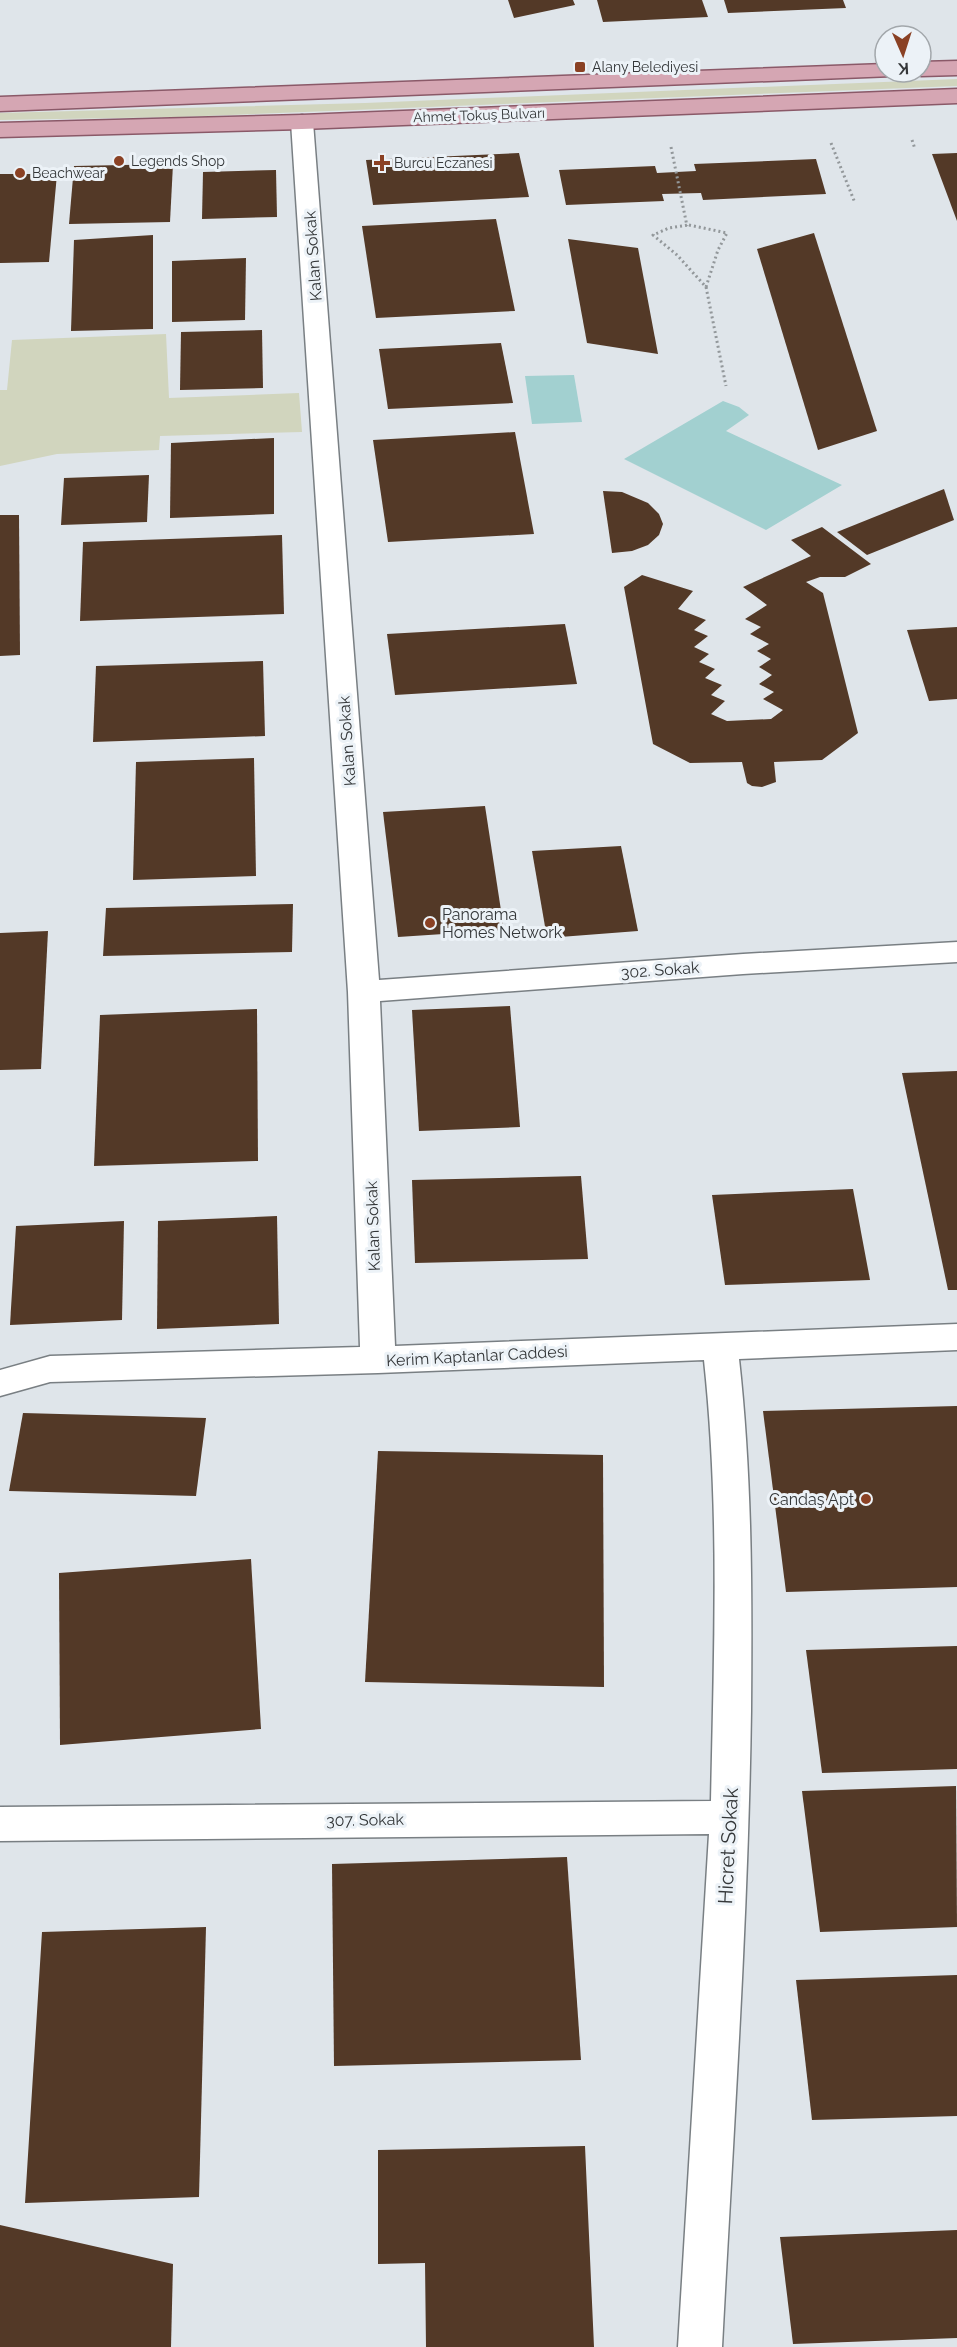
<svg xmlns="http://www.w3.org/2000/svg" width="957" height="2347" viewBox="0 0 957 2347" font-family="Raleway,sans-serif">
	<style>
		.green { fill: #d1d5be }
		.water { fill: #a2d0d0 }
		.building { fill: #533927 }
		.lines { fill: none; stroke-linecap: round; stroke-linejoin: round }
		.minor-casing { stroke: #797f83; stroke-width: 3 }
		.major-casing { stroke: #8a5968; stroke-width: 3 }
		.path { stroke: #93989b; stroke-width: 3; stroke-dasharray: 2 3; stroke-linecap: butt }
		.minor { fill: #fff; fill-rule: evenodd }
		.major { fill: #d5a6b3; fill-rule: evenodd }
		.poi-dot { fill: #8a4124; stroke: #ecf2f7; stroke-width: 2 }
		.labels { text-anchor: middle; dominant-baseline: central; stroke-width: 6; stroke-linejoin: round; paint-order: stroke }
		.far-poi-label { font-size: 14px; fill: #343739; stroke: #ecf2f7; text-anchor: start }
		.far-street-label { font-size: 14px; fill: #343739; stroke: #ecf2f7 }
		.street-label { font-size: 16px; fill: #343739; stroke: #ecf2f7 }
		.poi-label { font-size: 16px; fill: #343739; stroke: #ecf2f7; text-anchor: start }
		.near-street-label { font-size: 20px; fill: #343739; stroke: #ecf2f7 }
	</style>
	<rect width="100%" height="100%" fill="#dfe5ea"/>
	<!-- green -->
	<g class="green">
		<polygon points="957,79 957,86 178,117 0,120 0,113 365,103"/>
		<polygon points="166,334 169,398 299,393 302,432 160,436 159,450 57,454 0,466 0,390 7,390 12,340"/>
	</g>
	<!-- water -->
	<g class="water">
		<polygon points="574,375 582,422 532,424 525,376"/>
		<polygon points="723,401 739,407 749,415 726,431 842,485 766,530 624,459"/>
	</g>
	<!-- building -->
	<g class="building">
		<polygon points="508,0 573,0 575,5 514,18"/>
		<polygon points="597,0 702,0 708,17 603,22"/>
		<polygon points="724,0 843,0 846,8 728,13"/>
		<polygon points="519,153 529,197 373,205 366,160"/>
		<polygon points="957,153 957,221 932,154"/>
		<polygon points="816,159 826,194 703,200 701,193 662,194 664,201 566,205 559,170 655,166 657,173 696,171 694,164"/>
		<polygon points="173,164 170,222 69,224 74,166"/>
		<polygon points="276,170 277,217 202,219 203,172"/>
		<polygon points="0,174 57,174 49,262 0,263"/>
		<polygon points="496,219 515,311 376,318 362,226"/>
		<polygon points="814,233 877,431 818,450 757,249"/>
		<polygon points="153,235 153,329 71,331 74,240"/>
		<polygon points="568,239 638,248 658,354 587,343"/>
		<polygon points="246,258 245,320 172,322 172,261"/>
		<polygon points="262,330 263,388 180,390 181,332"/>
		<polygon points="501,343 513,403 388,409 379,349"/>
		<polygon points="515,432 534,534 388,542 373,440"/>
		<polygon points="274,438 274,514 170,518 171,443"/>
		<polygon points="149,475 147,522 61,525 64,478"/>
		<polygon points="944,489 954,520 867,555 837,532"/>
		<polygon points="603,491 622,492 648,503 659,514 663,524 659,535 648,545 632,551 612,553"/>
		<polygon points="0,515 19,515 20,655 0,656"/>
		<polygon points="822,527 871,564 845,577 820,577 806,582 823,593 858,733 822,760 774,762 776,782 762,787 752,786 747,783 742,762 690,763 653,744 624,587 642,575 693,591 678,609 706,620 694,630 708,636 694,647 709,654 699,662 715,669 705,678 722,685 711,695 725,701 711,714 727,721 771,719 783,710 763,699 774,692 759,684 772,675 759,667 771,659 757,651 769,644 750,634 761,627 745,619 767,605 743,587 811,556 791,540"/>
		<polygon points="282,535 284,614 80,621 83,542"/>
		<polygon points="565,624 577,684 395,695 387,634"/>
		<polygon points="957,627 957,699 929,701 907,630"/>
		<polygon points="263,661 265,736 93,742 96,666"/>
		<polygon points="254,758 256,876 133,880 136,762"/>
		<polygon points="485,806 504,930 398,937 383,812"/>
		<polygon points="621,846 638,931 547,938 532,851"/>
		<polygon points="293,904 292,952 103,956 106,908"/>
		<polygon points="48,931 41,1069 0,1070 0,933"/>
		<polygon points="510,1006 520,1127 419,1131 412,1010"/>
		<polygon points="257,1009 258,1161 94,1166 100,1015"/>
		<polygon points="957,1071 957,1290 948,1290 902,1073"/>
		<polygon points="581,1176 588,1259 415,1263 412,1180"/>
		<polygon points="853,1189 870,1280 725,1285 712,1195"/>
		<polygon points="277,1216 279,1324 157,1329 158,1221"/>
		<polygon points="124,1221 122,1320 10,1325 16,1226"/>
		<polygon points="957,1406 957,1587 786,1592 763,1411"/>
		<polygon points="23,1413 206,1418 196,1496 9,1491"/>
		<polygon points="378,1451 603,1455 604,1687 365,1682"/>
		<polygon points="251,1559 261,1729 60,1745 59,1573"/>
		<polygon points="957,1646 957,1769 822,1773 806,1650"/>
		<polygon points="956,1786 957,1927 820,1932 802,1791"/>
		<polygon points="567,1857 581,2060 334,2066 332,1864"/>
		<polygon points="206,1927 199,2197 25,2203 42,1932"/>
		<polygon points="957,1975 957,2116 812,2120 796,1980"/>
		<polygon points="585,2146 594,2347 426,2347 425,2263 378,2264 378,2150"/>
		<polygon points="0,2225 173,2264 171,2347 0,2347"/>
		<polygon points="957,2230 957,2338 793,2344 780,2237"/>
	</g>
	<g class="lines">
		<defs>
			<path id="minor" d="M302,115L310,117L313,122L379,980L743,954L957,942V962L743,974L380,1001L395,1346L957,1324V1350L739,1359C752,1476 752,1593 751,1711C748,1923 733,2135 722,2347H678L709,1834L0,1841V1807L711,1801C714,1653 720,1507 704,1360L378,1373L50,1382L0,1396V1370L50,1356L360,1347L348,992L291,122L294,117Z"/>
			<g id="major">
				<polygon points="957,61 957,75 921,76 912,72 921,72 921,62"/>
				<polygon points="885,64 885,72 895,72 893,76 0,111 0,97"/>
				<polygon points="957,89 957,103 302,129 0,137 0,123 302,115"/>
			</g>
		</defs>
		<!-- minor casing -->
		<use href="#minor" class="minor-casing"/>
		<!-- major casing -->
		<use href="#major" class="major-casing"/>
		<!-- path -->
		<g class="path">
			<polyline points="912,140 915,149"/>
			<polyline points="831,143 855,203"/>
			<polyline points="671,147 687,226"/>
			<polygon points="689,225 727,233 718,250 706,287 677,255 653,235 669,228"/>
			<polyline points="706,287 726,386"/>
		</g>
		<!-- minor -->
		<use href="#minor" class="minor"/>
		<!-- major -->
		<use href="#major" class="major"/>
	</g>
	<!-- markers -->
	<g class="poi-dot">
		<rect x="574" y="61" width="12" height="12" rx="3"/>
		<circle cx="119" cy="161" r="6"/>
		<path d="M379 154h6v6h6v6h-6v6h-6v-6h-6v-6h6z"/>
		<circle cx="20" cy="173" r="6"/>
		<circle cx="430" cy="923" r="6"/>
		<circle cx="866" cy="1499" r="6"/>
	</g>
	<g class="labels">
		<!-- far-poi labels -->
		<g class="far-poi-label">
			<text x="592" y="67">Alany Belediyesi</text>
			<text x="131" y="161">Legends Shop</text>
			<text x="394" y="163">Burcu Eczanesi</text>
			<text x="32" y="173">Beachwear</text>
		</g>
		<!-- far-street labels -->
		<g class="far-street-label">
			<text transform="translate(479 115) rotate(-2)">Ahmet Tokuş Bulvarı</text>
		</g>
		<!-- street labels -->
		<g class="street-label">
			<text transform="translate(313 256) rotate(-94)">Kalan Sokak</text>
			<text transform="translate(347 741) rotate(-94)">Kalan Sokak</text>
			<text transform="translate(660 970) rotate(-4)">302. Sokak</text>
			<text transform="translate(373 1226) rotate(-92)">Kalan Sokak</text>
			<text transform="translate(477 1356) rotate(-3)">Kerim Kaptanlar Caddesi</text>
			<text transform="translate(365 1820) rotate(-1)">307. Sokak</text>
		</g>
		<!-- poi labels -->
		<g class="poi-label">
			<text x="442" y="914">Panorama<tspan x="442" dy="18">Homes Network</tspan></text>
			<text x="854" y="1499" text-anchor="end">Candaş Apt</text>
		</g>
		<!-- near-street labels -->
		<g class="near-street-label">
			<text transform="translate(728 1846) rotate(-87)">Hicret Sokak</text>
		</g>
	</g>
	<!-- north arrow -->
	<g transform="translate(903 54) rotate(177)"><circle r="28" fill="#ecf2f7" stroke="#a2a7ab" stroke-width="1.5"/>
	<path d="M0-4.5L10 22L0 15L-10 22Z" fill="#8a4124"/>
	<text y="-9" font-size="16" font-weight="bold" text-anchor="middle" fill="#343739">K</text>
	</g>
</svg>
